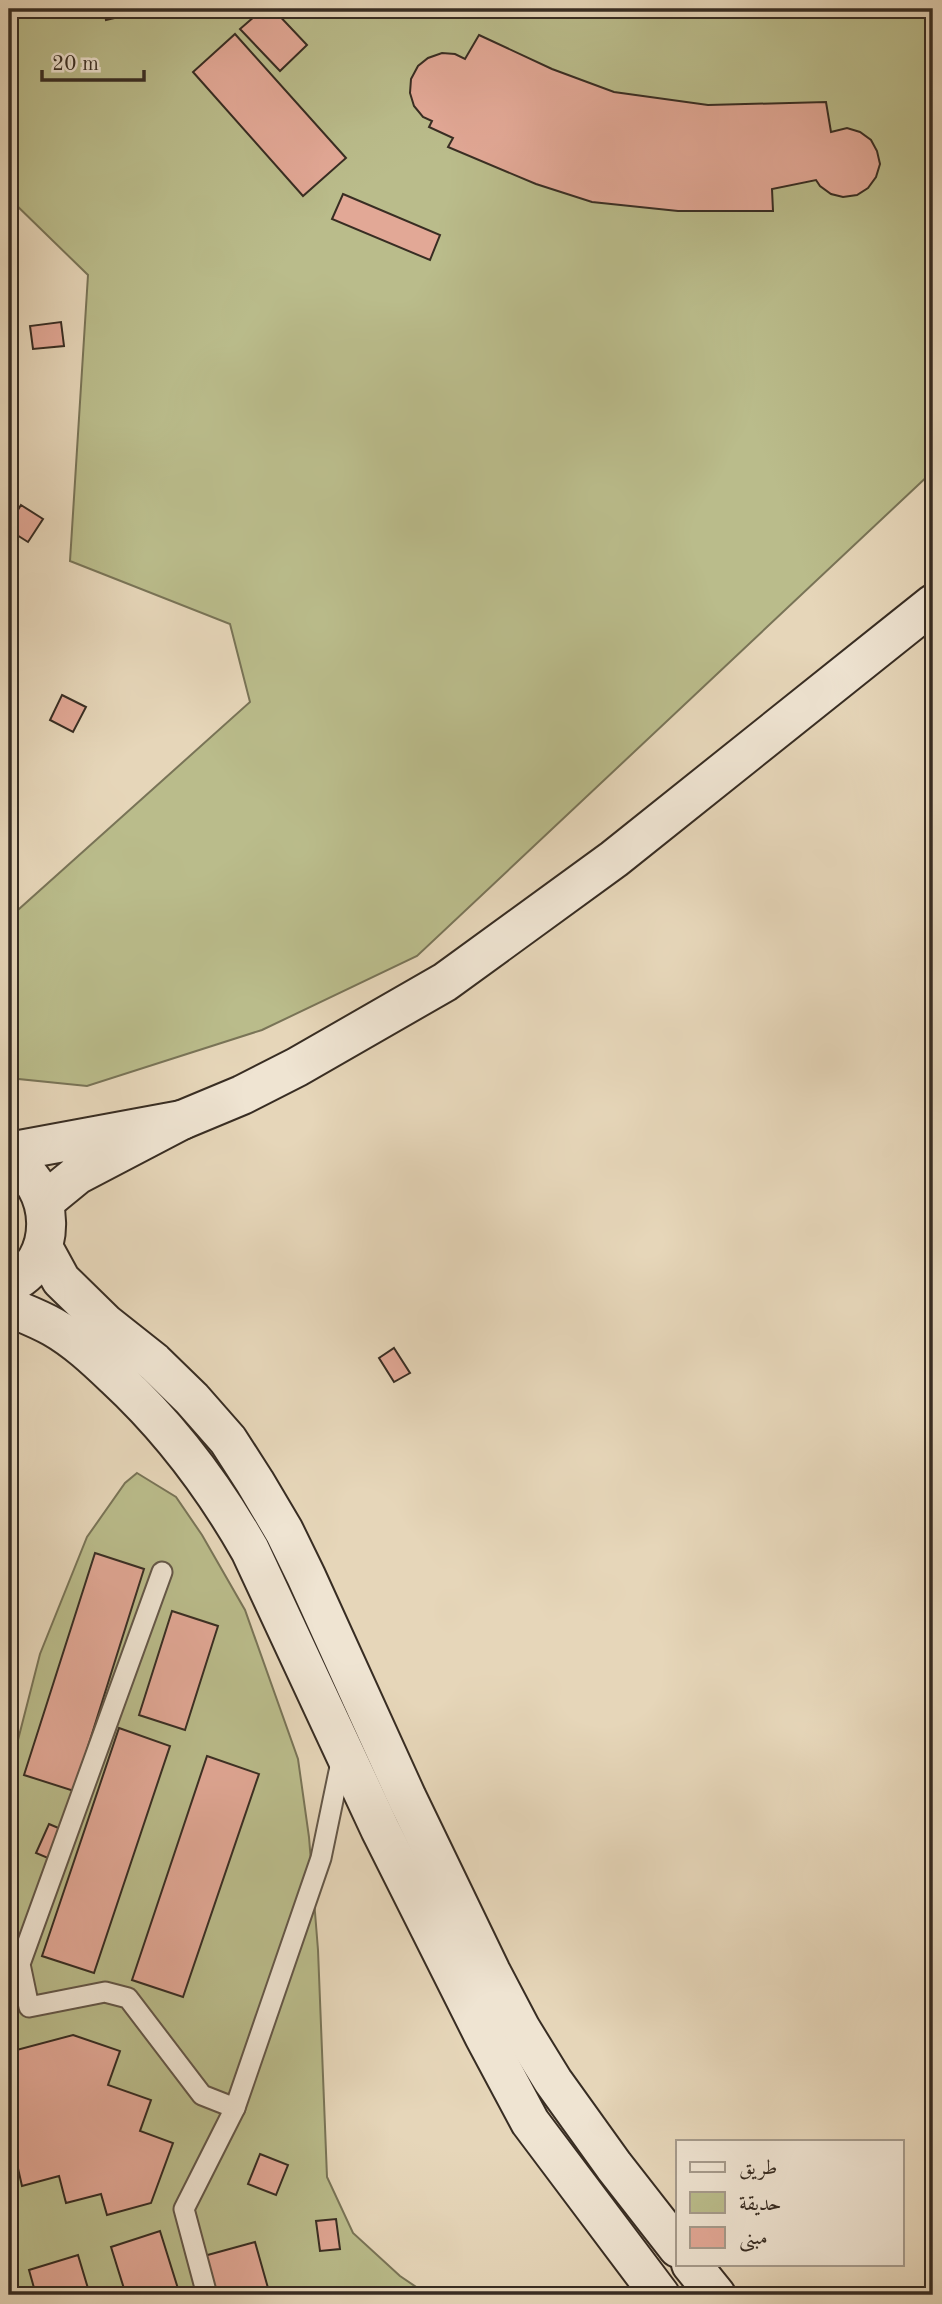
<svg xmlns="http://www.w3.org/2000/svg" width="942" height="2304" viewBox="0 0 942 2304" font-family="'Old Standard TT',Amiri,serif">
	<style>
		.green { fill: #babc8b; stroke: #797457; stroke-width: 2 }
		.building { fill: #e2a896; stroke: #382d23; stroke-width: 2 }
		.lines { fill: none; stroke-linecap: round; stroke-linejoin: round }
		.lane-casing { stroke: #645748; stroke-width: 23 }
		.secondary-casing { stroke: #382d23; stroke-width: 42 }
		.lane { stroke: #efe4d2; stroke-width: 19 }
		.secondary { stroke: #efe4d2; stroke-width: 38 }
	</style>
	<rect width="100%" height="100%" fill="#e6d6b9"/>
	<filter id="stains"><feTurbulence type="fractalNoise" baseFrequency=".00286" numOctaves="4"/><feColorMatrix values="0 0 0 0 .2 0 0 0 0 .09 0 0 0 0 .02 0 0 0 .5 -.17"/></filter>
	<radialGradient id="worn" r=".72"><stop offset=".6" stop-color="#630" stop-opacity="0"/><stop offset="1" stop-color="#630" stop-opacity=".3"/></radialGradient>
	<!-- green -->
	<g class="green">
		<polygon points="9,9 933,9 933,471 417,956 262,1030 87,1086 9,1078 9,918 250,702 230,624 70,561 88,275 9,198"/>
		<polygon points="137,1473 176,1497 202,1535 245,1610 298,1759 309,1837 318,1950 327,2177 353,2233 400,2276 428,2295 9,2295 9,1775 40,1654 87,1537 125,1483"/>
	</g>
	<!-- building -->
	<g class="building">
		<polygon points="104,9 143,9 144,11 106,20"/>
		<polygon points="263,9 273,9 307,45 280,71 240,29"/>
		<polygon points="235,34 346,158 303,196 193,72"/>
		<polygon points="479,35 552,69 614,92 708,105 826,102 831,132 847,128 860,132 871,140 877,151 880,164 876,177 868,188 857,195 843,197 831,194 820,186 816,180 772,189 773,211 678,211 592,202 536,184 448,147 453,138 429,127 432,121 423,117 414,106 410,93 411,79 418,66 428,58 442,53 455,54 465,59"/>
		<polygon points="343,194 440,235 430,260 332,219"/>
		<polygon points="61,322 64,346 33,349 30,326"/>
		<polygon points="21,505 43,519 28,542 9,530 9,524"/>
		<polygon points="62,695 86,707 73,732 50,720"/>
		<polygon points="394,1348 410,1373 394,1382 379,1358"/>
		<polygon points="95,1553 144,1569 74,1791 24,1775"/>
		<polygon points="172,1611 218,1626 185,1730 139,1715"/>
		<polygon points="119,1728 170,1746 94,1973 42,1956"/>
		<polygon points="207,1756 259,1774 183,1997 132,1980"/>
		<polygon points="49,1824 68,1832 55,1861 36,1853"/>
		<polygon points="73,2035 120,2051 108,2085 151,2100 140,2131 173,2143 151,2203 107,2215 101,2194 66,2203 59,2176 22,2186 17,2164 9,2166 9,2052"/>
		<polygon points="260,2154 288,2165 276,2195 248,2184"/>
		<polygon points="336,2219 340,2249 320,2251 316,2221"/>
		<polygon points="160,2231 180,2295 126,2295 111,2247"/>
		<polygon points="255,2242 270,2295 215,2295 204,2256"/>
		<polygon points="78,2255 90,2295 36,2295 29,2270"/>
	</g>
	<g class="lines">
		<defs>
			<g id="lane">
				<polyline points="162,1572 20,1964 29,2007 105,1992 128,1998 202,2095 235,2108"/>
				<polyline points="207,2295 184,2209 235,2108 321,1858 342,1757"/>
			</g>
			<g id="secondary">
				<polyline points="182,1120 242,1095 297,1067 445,982 614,859 933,604"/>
				<polyline points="9,1152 182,1120 77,1175 44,1202"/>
				<path d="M9,1161C57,1183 60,1263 9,1284"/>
				<polyline points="43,1247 61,1280 106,1324 154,1362 192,1399 228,1440 255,1482 284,1531 306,1576 407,1798 491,1972 521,2029 553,2081 614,2166 678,2248"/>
				<path d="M9,1307C23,1313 39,1319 53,1327C76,1340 96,1359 115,1377C170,1428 213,1485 250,1550L380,1829L484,2036L530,2122L660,2295"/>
				<polyline points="691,2264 716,2295"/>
			</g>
		</defs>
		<!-- lane casing -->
		<use href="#lane" class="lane-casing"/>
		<!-- secondary casing -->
		<use href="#secondary" class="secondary-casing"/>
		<!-- lane -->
		<use href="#lane" class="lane"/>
		<!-- secondary -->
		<use href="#secondary" class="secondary"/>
	</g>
	<!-- margin -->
	<rect width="942" height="2304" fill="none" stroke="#e6d6b9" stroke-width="35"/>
	<rect x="10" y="10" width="921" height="2283" fill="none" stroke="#382d23" stroke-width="3.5"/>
	<rect x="18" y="18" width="907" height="2269" fill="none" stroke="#382d23" stroke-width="2"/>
	<!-- legend -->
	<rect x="676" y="2140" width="228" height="126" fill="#efe4d2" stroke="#a69b8c" stroke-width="2"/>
	<rect x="690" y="2162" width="35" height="10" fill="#efe4d2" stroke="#a69b8c" stroke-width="2"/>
	<text x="739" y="2174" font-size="21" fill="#382d23">طريق</text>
	<rect x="690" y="2192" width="35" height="21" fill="#babc8b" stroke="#a69b8c" stroke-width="2"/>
	<text x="739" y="2210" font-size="21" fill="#382d23">حديقة</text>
	<rect x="690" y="2227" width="35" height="21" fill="#e2a896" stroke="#a69b8c" stroke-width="2"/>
	<text x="739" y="2244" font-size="21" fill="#382d23">مبنى</text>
	<!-- scale -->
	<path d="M42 70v10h102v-10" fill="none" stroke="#382d23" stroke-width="3.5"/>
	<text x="52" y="70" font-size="21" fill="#382d23" stroke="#efe4d2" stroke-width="5" paint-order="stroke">20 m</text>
	<rect width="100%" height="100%" filter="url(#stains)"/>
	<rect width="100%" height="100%" fill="url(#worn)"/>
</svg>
